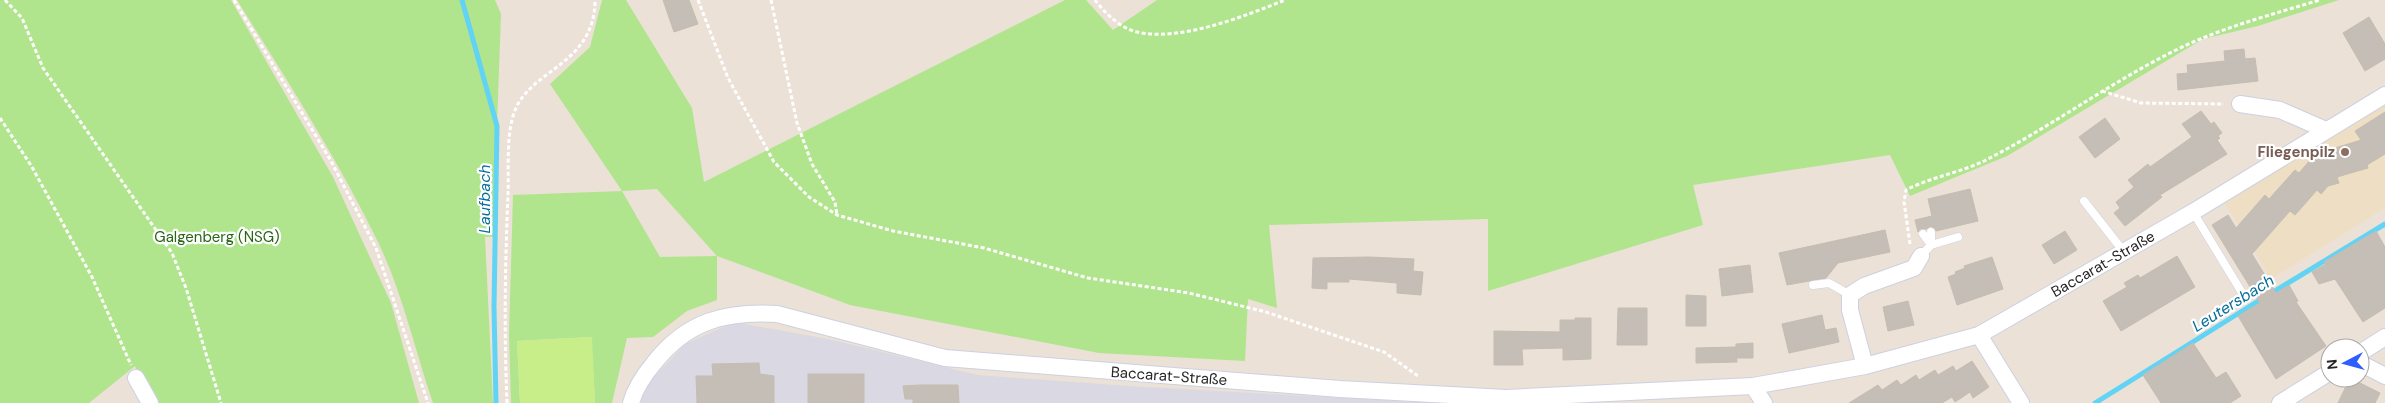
<svg xmlns="http://www.w3.org/2000/svg" width="2385" height="403" viewBox="0 0 2385 403" font-family="'DM Sans',sans-serif">
	<style>
		.industrial { fill: #dad8e2 }
		.education { fill: #eedfc4 }
		.green { fill: #b0e58e; fill-rule: evenodd }
		.pitch { fill: #c7ee89 }
		.lines { fill: none; stroke-linecap: round; stroke-linejoin: round }
		.stream { stroke: #61d3f5; stroke-width: 5 }
		.building { fill: #c5beb6; stroke: #c5bdb0 }
		.service-casing { stroke: #ccd1e1; stroke-width: 9 }
		.minor-casing { stroke: #ccd1e1; stroke-width: 18 }
		.path { stroke: #fff; stroke-width: 3; stroke-dasharray: 4 2.5; stroke-linecap: butt }
		.service { stroke: #fff; stroke-width: 8 }
		.minor { stroke: #fff; stroke-width: 16 }
		.education-dot { fill: #8d6e63; stroke: #fff; stroke-width: 2 }
		.labels { text-anchor: middle; dominant-baseline: central; stroke-width: 4.5; stroke-linejoin: round; paint-order: stroke }
		.education-label { font-size: 15px; font-weight: bold; fill: #785e54; stroke: #fff; text-anchor: end }
		.park-label { font-size: 15px; fill: #296515; stroke: #fff }
		.street-label { font-size: 15px; fill: #262626; stroke: #fff }
		.water-label { font-size: 16px; font-style: italic; fill: #066e9b; stroke: #fff }
	</style>
	<rect width="100%" height="100%" fill="#ebe1d6"/>
	<!-- industrial -->
	<polygon class="industrial" points="734,322 828,339 978,375 1128,386 1434,403 642,403 642,390 685,344"/>
	<!-- education -->
	<polygon class="education" points="2385,103 2385,208 2271,279 2224,202"/>
	<!-- green -->
	<g class="green">
		<polygon points="0,0 231,0 333,177 391,303 419,403 153,403 135,366 89,403 0,403"/>
		<path d="M237,0H495L501,14L493,237H485L493,403H433C415,351 402,291 378,242C337,158 286,79 237,0Z"/>
		<path d="M602,0H626L692,108L704,182L1065,0H1086L1113,30L1157,0H2339L2258,26L2203,39L2007,156L1910,196L1890,155L1693,185L1703,225L1488,291V219L1269,225L1277,308L1248,299L1245,361L1099,353L850,305L717,256V300L687,311L653,337L627,338L612,403H595L591,337L517,341L520,403H511L509,335L513,195L622,191L550,84L590,47ZM657,189L716,255V256L660,257L622,191Z"/>
	</g>
	<!-- pitch -->
	<polygon class="pitch" points="592,337 595,403 520,403 517,341"/>
	<g class="lines">
		<!-- stream -->
		<g class="stream">
			<polyline points="462,0 497,126 494,307 496,403"/>
			<polyline points="2270,294 2385,224"/>
			<polyline points="2095,403 2263,298"/>
		</g>
	</g>
	<!-- building -->
	<g class="building">
		<polygon points="663,0 689,0 698,24 674,32"/>
		<polygon points="2369,17 2385,44 2385,59 2365,71 2343,33"/>
		<polygon points="2244,49 2245,59 2255,58 2258,81 2178,90 2177,74 2188,73 2187,65 2225,61 2224,51"/>
		<polygon points="2201,111 2211,124 2214,122 2222,133 2218,136 2220,138 2217,140 2227,154 2160,195 2162,197 2125,226 2114,213 2120,208 2116,202 2134,187 2128,180 2148,164 2150,167 2192,137 2182,124"/>
		<polygon points="2385,112 2385,154 2367,165 2368,168 2337,177 2339,183 2328,186 2321,194 2317,190 2295,215 2290,211 2252,254 2276,293 2289,285 2298,301 2296,302 2326,346 2276,379 2238,316 2260,303 2212,225 2228,215 2236,228 2265,195 2269,199 2295,170 2299,173 2311,159 2330,154 2329,150 2361,140 2355,131"/>
		<polygon points="2105,118 2120,139 2095,158 2079,137"/>
		<polygon points="1970,189 1978,221 1936,231 1931,226 1926,229 1920,229 1918,232 1915,220 1932,216 1928,199"/>
		<polygon points="1885,230 1890,252 1838,263 1826,278 1787,285 1779,253"/>
		<polygon points="2065,231 2077,250 2054,264 2042,245"/>
		<polygon points="2376,231 2385,247 2385,308 2363,322 2335,279 2319,284 2312,272 2326,264 2324,262"/>
		<polygon points="2177,256 2195,287 2121,331 2103,301 2127,287 2124,283 2138,275 2140,278"/>
		<polygon points="1369,257 1414,259 1413,271 1423,272 1421,295 1397,293 1397,283 1349,279 1349,282 1327,282 1327,289 1312,288 1313,258"/>
		<polygon points="1992,257 2003,289 1957,305 1948,277 1956,274 1955,272 1965,268 1964,266"/>
		<polygon points="1750,265 1753,292 1722,296 1719,269"/>
		<polygon points="1686,295 1706,296 1706,326 1686,326"/>
		<polygon points="1908,301 1914,325 1888,331 1883,307"/>
		<polygon points="1618,308 1647,308 1647,345 1617,345"/>
		<polygon points="1822,315 1825,330 1836,328 1839,342 1789,353 1782,324"/>
		<polygon points="1575,318 1591,318 1591,359 1563,360 1563,348 1522,349 1523,365 1494,365 1494,331 1560,332 1560,320 1575,320"/>
		<polygon points="1753,343 1753,358 1737,358 1736,348 1737,362 1696,363 1696,348 1736,347 1736,344"/>
		<polygon points="2193,343 2216,378 2226,372 2241,396 2230,403 2161,403 2143,375"/>
		<polygon points="1972,361 1989,387 1973,398 1970,392 1955,402 1952,397 1942,403 1849,403 1878,385 1882,390 1897,380 1901,385 1916,375 1919,380 1935,370 1938,375 1953,366 1956,371"/>
		<polygon points="759,363 760,374 774,376 774,403 697,403 696,376 713,376 712,364"/>
		<rect x="808" y="374" width="56" height="29"/>
		<polygon points="2350,378 2380,393 2375,403 2338,403"/>
		<polygon points="920,385 958,385 959,403 913,403 913,399 905,399 903,386"/>
	</g>
	<g class="lines">
		<defs>
			<g id="service">
				<polyline points="2084,201 2124,252"/>
				<polyline points="2193,212 2241,291"/>
				<polyline points="1923,234 1931,245 1931,232"/>
				<polyline points="1921,256 1931,245 1958,237"/>
				<polyline points="1813,285 1829,283 1850,295"/>
			</g>
			<g id="minor">
				<polyline points="2240,104 2280,110 2326,130"/>
				<polyline points="1979,335 2021,403"/>
				<polyline points="2360,353 2385,337"/>
				<polyline points="2360,363 2385,376"/>
				<polyline points="1865,366 1850,310 1850,295 1864,286 1914,268 1921,256"/>
				<polyline points="136,378 150,403"/>
				<polyline points="1753,386 1764,403"/>
				<path d="M631,403C635,388 644,375 654,363C687,321 725,311 777,314L945,358L1340,389L1506,398L1753,386L1865,366L1979,335L2193,212L2385,95"/>
				<polyline points="2280,403 2330,372"/>
			</g>
		</defs>
		<!-- service casing -->
		<use href="#service" class="service-casing"/>
		<!-- minor casing -->
		<use href="#minor" class="minor-casing"/>
		<!-- path -->
		<g class="path">
			<polyline points="5,0 22,18 43,68 172,253 186,288 221,403"/>
			<polyline points="234,0 331,161 376,248 428,403"/>
			<polyline points="698,0 728,78 774,162 809,197 837,215 893,231 984,248 1088,278 1189,293 1266,312 1384,352 1418,376"/>
			<polyline points="771,0 797,123 812,164 835,202 837,215"/>
			<path d="M1095,0C1105,13 1120,28 1137,32C1180,42 1245,16 1285,0"/>
			<polyline points="2102,91 2141,103 2224,104"/>
			<polyline points="0,118 32,167 92,277 131,365"/>
			<path d="M1910,244L1904,202L1906,190C1931,177 1959,173 1984,161C2049,128 2108,84 2174,51C2220,28 2270,15 2320,0"/>
			<path d="M507,403C504,334 505,264 508,195C509,169 506,140 513,116C526,69 595,67 595,0"/>
		</g>
		<!-- service -->
		<use href="#service" class="service"/>
		<!-- minor -->
		<use href="#minor" class="minor"/>
	</g>
	<!-- markers -->
	<circle class="education-dot" cx="2345" cy="152" r="5"/>
	<g class="labels">
		<!-- education labels -->
		<g class="education-label">
			<text x="2335" y="152">Fliegenpilz</text>
		</g>
		<!-- park labels -->
		<g class="park-label">
			<text x="217" y="237">Galgenberg (NSG)</text>
		</g>
		<!-- street labels -->
		<g class="street-label">
			<text transform="translate(2103 264) rotate(-30)">Baccarat-Straße</text>
			<text transform="translate(1169 376) rotate(4)">Baccarat-Straße</text>
		</g>
		<!-- water labels -->
		<g class="water-label">
			<text transform="translate(484 199) rotate(-90)">Laufbach</text>
			<text transform="translate(2233 303) rotate(-32)">Leutersbach</text>
		</g>
	</g>
	<!-- north arrow -->
	<g transform="translate(2345 363) rotate(264)"><circle r="24" fill="#ffffff" stroke="#a8a8a8"/>
	<path d="M0-4L9 19L0 12L-9 19Z" fill="#2f5eff"/>
	<text y="-8" font-size="14" font-weight="bold" text-anchor="middle" fill="#262626">N</text>
	</g>
</svg>
